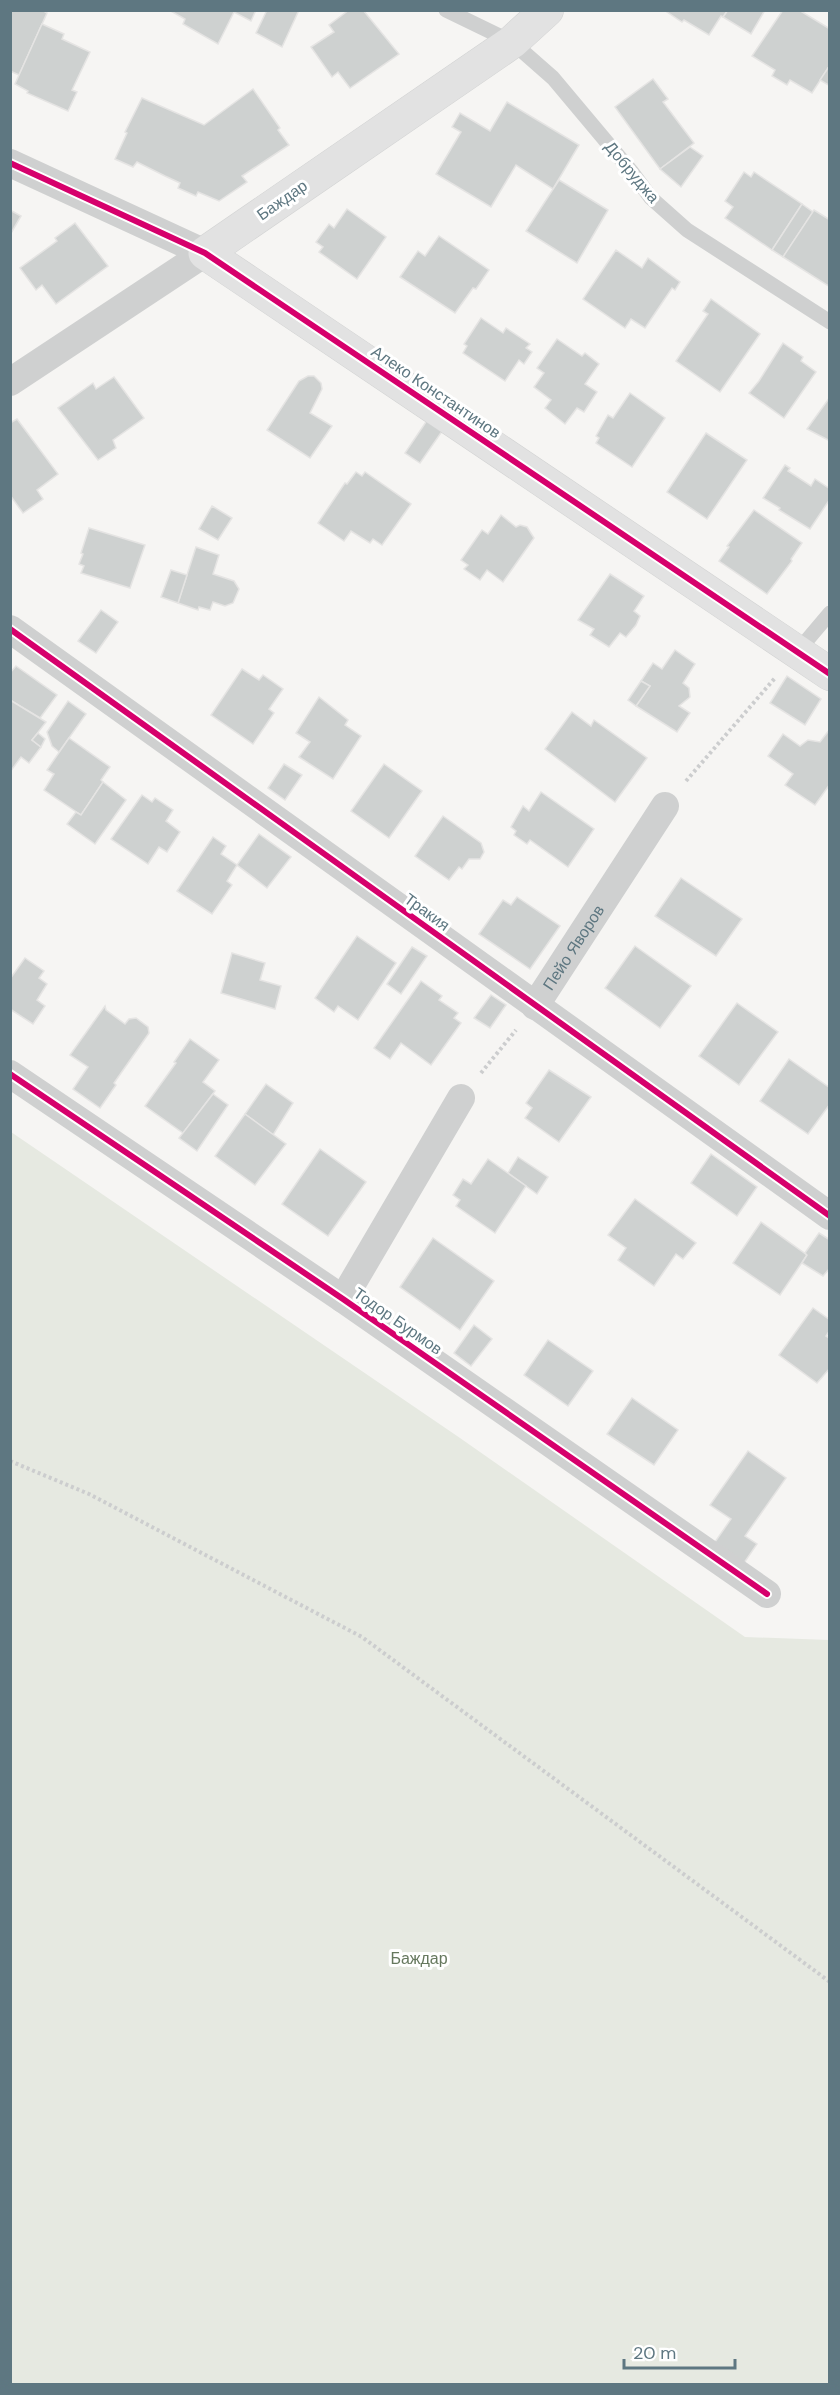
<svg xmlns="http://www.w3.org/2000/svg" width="840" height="2395" viewBox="0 0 840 2395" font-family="'DM Sans',sans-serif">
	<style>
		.green { fill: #e6e9e1 }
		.building { fill: #ced1d0; stroke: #e5e4e3; stroke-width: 1.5 }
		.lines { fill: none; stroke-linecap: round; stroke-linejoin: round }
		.secondary-casing { stroke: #d2d3d3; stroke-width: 34 }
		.path { stroke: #cccdce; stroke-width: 4; stroke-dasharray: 3 3; stroke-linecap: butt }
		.lane { stroke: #cfd0d0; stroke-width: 15 }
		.street { stroke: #cfd0d0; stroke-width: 28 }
		.secondary { stroke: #e2e2e2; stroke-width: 33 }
		.cycleway-casing { stroke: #fff; stroke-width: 10 }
		.cycleway { stroke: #d6006c; stroke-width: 6 }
		.labels { text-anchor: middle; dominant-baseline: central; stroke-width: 6; stroke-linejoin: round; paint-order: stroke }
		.street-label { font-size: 16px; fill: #5e7781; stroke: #fff }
		.park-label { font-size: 16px; fill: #66785e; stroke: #fff }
	</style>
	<rect width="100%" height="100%" fill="#f6f5f3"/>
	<!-- green -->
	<polygon class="green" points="11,1132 460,1438 745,1637 829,1640 829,2384 11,2384"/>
	<!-- building -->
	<g class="building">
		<polygon points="10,10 42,10 47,13 19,75 10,71"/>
		<polygon points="169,10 256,10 251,21 234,12 218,44 183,24 185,19"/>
		<polygon points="267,10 299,10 282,47 256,33"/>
		<polygon points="349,10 363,10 399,54 350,88 338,72 332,77 311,47 334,32 329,25"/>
		<polygon points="668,10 728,10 723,17 721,16 709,35 684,20 682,22 667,12"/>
		<polygon points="728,10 765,10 751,34 723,17"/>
		<polygon points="783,10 799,10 830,29 830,65 812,93 790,80 787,85 772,76 775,70 752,56"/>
		<polygon points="42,24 64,34 62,39 90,52 72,90 77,92 68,111 27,93 28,91 15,84"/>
		<polygon points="830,65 830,86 820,80"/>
		<polygon points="653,79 668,99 663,102 694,143 660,169 615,107"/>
		<polygon points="253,89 280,128 278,130 289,145 242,176 247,182 219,201 198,192 196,196 178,188 180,183 165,176 137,162 133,167 115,159 127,133 125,132 142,98 204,125"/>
		<polygon points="507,102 579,145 553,189 516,165 491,207 436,174 461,132 452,127 460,113 490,131"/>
		<polygon points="690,147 703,156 681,187 660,169"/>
		<polygon points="744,172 751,177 754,172 802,204 772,250 725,218 733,207 725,201"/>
		<polygon points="559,180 608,210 577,263 526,231"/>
		<polygon points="802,204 813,212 783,257 772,250"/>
		<polygon points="347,209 386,237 357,279 319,252 323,247 316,242 329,224 334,228"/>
		<polygon points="10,210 21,216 10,235"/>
		<polygon points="814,210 830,220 830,287 783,257"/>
		<polygon points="75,223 108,266 56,304 42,285 36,290 20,268 57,241 55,238"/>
		<polygon points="439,236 489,270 476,289 473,288 455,313 400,277 418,251 425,256"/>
		<polygon points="616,250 642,268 648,258 680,282 675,290 672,288 645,328 631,319 625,328 583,299"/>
		<polygon points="711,299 760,334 720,392 676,361 708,314 703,311"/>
		<polygon points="481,318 503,333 506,328 530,344 526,348 532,352 524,364 519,360 505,381 463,353 467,346 464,344"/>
		<polygon points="557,339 582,356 585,353 599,364 585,384 597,392 584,412 577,408 565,424 545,408 551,400 534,387 544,373 537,368"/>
		<polygon points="783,343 803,357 801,361 816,372 784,418 749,393 759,381"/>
		<polygon points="314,376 321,383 322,389 310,413 332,426 310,458 267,430 299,381 308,376"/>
		<polygon points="114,377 144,418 113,440 116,448 98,460 58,408 93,383 96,389"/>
		<polygon points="630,393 665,418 632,467 596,443 599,438 596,436 608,415 613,418"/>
		<polygon points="830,397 830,441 807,429"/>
		<polygon points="430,416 445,427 420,463 405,453"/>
		<polygon points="17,419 58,474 37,490 43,499 23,513 10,495 10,423"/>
		<polygon points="706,433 747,460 707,519 667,492"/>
		<polygon points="785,465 790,468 788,471 811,486 815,479 830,489 830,499 810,529 779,510 780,508 763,498"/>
		<polygon points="356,472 362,476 365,472 411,504 382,545 373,539 370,543 351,531 344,541 318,523 345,483 347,484"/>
		<polygon points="212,506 232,518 218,540 199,529"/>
		<polygon points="754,510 802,543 791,559 792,561 767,594 719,561 729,547 727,546"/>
		<polygon points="501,515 516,527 520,525 527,527 534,538 503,582 487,570 480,580 464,569 468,565 461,560 482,530 488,534"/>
		<polygon points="89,528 145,545 130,588 81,573 84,566 79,564 83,554 81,553"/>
		<polygon points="196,547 219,555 213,574 234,581 239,589 233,603 225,606 213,602 210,610 199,607 198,610 178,603"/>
		<polygon points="171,570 187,575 178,603 161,597"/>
		<polygon points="610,574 644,596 634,611 640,616 636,625 626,637 620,633 609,647 590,635 594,629 578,620"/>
		<polygon points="101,610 118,622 96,653 78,641"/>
		<polygon points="675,650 695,664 683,683 689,688 690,697 679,706 690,713 677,732 636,706 650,686 641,681 653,663 662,669"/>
		<polygon points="16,666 57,695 40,718 10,700 10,673"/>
		<polygon points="242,669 259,680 263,675 283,689 269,709 274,713 253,744 211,715"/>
		<polygon points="787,676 821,699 805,725 770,703"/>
		<polygon points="641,681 650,686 636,706 628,700"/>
		<polygon points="319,697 348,720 345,725 361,736 333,779 299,757 310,742 296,733"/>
		<polygon points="10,700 46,722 32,740 41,747 29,763 21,757 10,772"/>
		<polygon points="68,701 86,714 59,752 52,746 47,732"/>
		<polygon points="572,712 591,726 594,720 647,758 615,802 545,749"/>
		<polygon points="830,729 830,784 815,805 785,785 793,774 768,756 783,734 800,746 808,740 820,742"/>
		<polygon points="38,733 45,739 41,747 32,740"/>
		<polygon points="69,738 110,767 101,780 103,782 81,815 44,790 54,774 47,770"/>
		<polygon points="284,764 302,775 285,800 268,788"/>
		<polygon points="384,764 422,791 389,838 351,811"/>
		<polygon points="103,782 126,800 95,844 67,824 76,812 81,815"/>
		<polygon points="541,792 594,829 568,867 530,840 527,844 514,835 516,831 511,827 523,806 529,811"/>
		<polygon points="142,795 152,802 155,798 173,810 166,821 180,832 167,852 159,847 148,864 111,839"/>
		<polygon points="443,816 481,843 484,852 480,859 469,859 462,869 459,867 449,880 415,856"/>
		<polygon points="259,834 291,857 267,888 237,865"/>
		<polygon points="213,837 226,846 221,854 237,865 227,881 232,885 212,914 177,891"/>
		<polygon points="681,878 742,919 716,956 655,916"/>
		<polygon points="517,897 560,926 530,969 479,934 503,900 511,905"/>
		<polygon points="357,936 396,963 358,1020 338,1006 334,1012 315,998"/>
		<polygon points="635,946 691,986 660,1028 605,988"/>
		<polygon points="412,947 427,956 401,994 387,984"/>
		<polygon points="232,953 265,963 260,980 281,986 275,1009 221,993"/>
		<polygon points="25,958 44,971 39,978 47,984 37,1000 45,1006 33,1024 10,1009 10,979"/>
		<polygon points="421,981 442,996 439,1000 458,1013 454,1018 461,1023 431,1065 401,1043 390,1059 374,1048"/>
		<polygon points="491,995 506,1005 490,1028 474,1018"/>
		<polygon points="737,1003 778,1032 739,1085 699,1056"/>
		<polygon points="105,1006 106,1010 125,1024 129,1019 136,1018 148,1027 149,1033 114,1083 116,1085 100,1108 73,1089 88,1067 70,1055"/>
		<polygon points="190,1039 219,1060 203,1082 215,1091 183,1133 145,1106 176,1063 174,1062"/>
		<polygon points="789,1059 830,1088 830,1104 808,1134 760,1101"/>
		<polygon points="549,1070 591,1097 559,1142 525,1118 532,1108 526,1103"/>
		<polygon points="266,1084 293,1103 273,1135 245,1114"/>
		<polygon points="213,1094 228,1105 197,1151 179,1138"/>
		<polygon points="245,1114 286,1144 255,1185 215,1156"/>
		<polygon points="320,1149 366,1182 328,1236 282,1204"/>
		<polygon points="711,1154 757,1187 737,1216 691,1183"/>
		<polygon points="518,1157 548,1177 537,1194 508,1173"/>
		<polygon points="488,1159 526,1186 495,1233 456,1206 460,1200 453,1195 463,1179 471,1184"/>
		<polygon points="635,1199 696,1243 683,1259 676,1254 654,1286 618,1260 626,1248 608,1235"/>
		<polygon points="761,1222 807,1255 780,1295 733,1263"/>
		<polygon points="819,1233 830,1240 830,1268 823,1276 802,1263 807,1255 805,1253"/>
		<polygon points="433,1238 494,1281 460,1330 400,1287"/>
		<polygon points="813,1308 830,1320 830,1330 826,1336 830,1339 830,1368 817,1383 779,1355"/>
		<polygon points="474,1325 492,1339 471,1366 454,1353"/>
		<polygon points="548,1340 593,1371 568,1406 524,1375"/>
		<polygon points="632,1398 678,1430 654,1465 607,1434"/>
		<polygon points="748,1451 786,1478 745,1536 757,1544 744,1563 715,1542 731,1519 710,1505"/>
	</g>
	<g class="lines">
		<defs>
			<polyline id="secondary" points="547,10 512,42 205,253 830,674"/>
		</defs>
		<!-- secondary casing -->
		<use href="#secondary" class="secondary-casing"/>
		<!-- path -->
		<g class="path">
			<polyline points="686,781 775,678"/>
			<polyline points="481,1073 516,1030"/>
			<polyline points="10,1461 89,1494 362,1637 830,1982"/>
		</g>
		<!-- lane -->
		<g class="lane">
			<polyline points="446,10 512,42 553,78 631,171 651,198 687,230 830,322"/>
			<polyline points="797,652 830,613"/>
		</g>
		<!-- street -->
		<g class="street">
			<polyline points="10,163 205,253"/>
			<polyline points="10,382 205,253"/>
			<polyline points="10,629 830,1216"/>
			<path id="s1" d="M535,1006L665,806"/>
			<polyline points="10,1074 343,1299 767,1594"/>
			<polyline points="343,1299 461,1098"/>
		</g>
		<!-- secondary -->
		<use href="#secondary" class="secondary"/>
		<defs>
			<g id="cycleway">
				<polyline points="10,163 205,253 830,674"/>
				<polyline points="10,629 830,1216"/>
				<polyline points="10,1074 343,1299 767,1594"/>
			</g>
		</defs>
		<!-- cycleway casing -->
		<use href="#cycleway" class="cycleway-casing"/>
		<!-- cycleway -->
		<use href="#cycleway" class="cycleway"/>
	</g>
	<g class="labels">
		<!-- street labels -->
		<g class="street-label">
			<text transform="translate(632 172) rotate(50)">Добруджа</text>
			<text transform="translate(282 200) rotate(-35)">Баждар</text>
			<text transform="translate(436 392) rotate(34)">Алеко Константинов</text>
			<text transform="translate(427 912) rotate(36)">Тракия</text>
			<text stroke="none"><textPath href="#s1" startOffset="70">Пейо Яворов</textPath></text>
			<text transform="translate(398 1321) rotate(35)">Тодор Бурмов</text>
		</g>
		<!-- park labels -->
		<g class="park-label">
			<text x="419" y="1958">Баждар</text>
		</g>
	</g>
	<!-- border -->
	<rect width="840" height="2395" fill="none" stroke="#5e7781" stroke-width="24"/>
	<!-- scale -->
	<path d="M624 2359v9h111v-9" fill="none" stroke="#5e7781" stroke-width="3"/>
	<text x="633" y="2359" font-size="18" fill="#5e7781" stroke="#ffffff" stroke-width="4.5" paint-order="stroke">20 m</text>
</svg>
